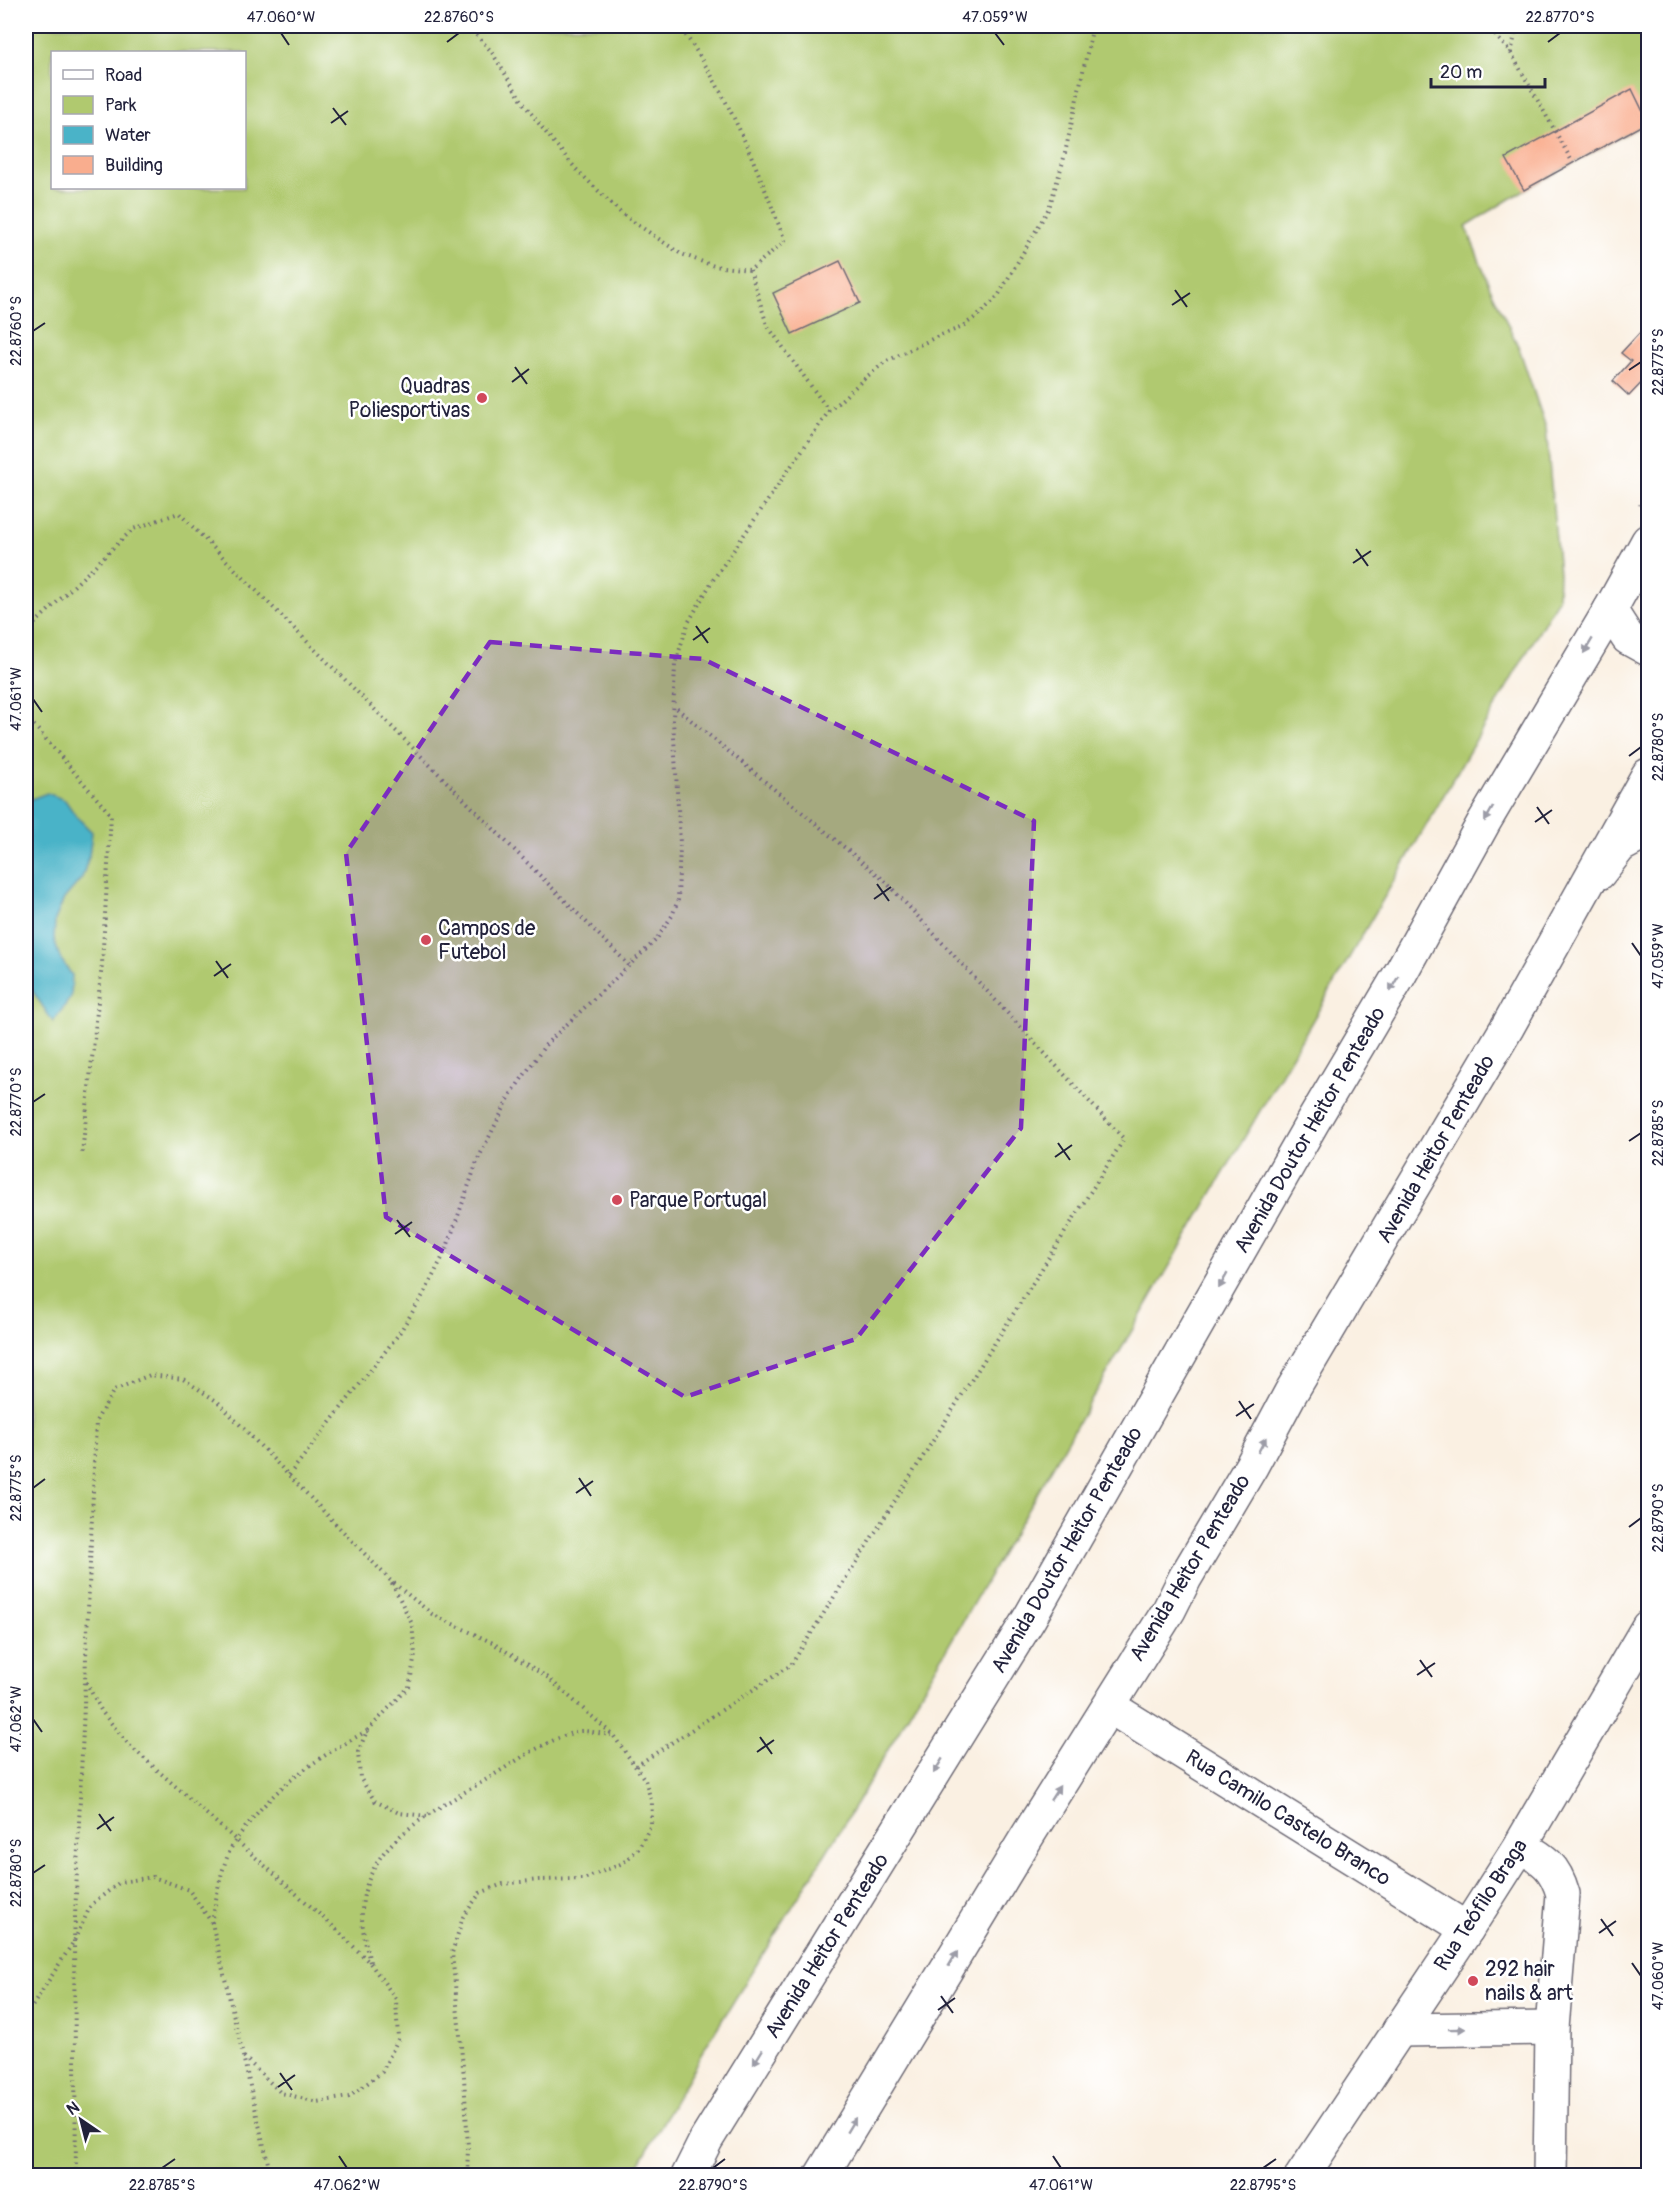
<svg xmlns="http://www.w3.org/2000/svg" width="1674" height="2201" viewBox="0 0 1674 2201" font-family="Pangolin,sans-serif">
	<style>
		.green { fill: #b0c96f; stroke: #697655; stroke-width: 1.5; fill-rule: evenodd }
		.water { fill: #4ab3c8; stroke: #366a82; stroke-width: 1.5 }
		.building { fill: #f9ad8e }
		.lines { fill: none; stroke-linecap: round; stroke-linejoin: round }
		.street-casing { stroke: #6e6a75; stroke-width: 36 }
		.primary-casing { stroke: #6e6a75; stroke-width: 36 }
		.path { stroke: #6e6a75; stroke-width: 4; stroke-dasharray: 1.5 4.5; stroke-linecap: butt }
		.street { stroke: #fff; stroke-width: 33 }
		.primary { stroke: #fff; stroke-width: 33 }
		.oneway { fill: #9c9ca7 }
		.marked { fill: #7b2cbf; fill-opacity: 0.2; stroke: #7b2cbf; stroke-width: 4.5; stroke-dasharray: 12 8; stroke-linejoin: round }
		.ticks { fill: none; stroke: #22223b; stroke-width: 2 }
		.poi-dot { fill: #d1495b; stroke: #fff; stroke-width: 2 }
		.labels { text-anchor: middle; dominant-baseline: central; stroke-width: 5; stroke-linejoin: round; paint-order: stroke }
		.poi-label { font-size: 21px; fill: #22223b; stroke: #fff; text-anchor: start }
		.street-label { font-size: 21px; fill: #22223b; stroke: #fff }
		.neatline { fill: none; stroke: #22223b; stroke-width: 2 }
		.ticks-label { font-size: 15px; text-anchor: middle; fill: #22223b }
	</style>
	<rect width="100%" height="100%" fill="#fff"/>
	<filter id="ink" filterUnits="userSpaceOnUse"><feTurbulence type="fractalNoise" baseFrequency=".0167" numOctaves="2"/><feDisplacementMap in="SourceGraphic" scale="12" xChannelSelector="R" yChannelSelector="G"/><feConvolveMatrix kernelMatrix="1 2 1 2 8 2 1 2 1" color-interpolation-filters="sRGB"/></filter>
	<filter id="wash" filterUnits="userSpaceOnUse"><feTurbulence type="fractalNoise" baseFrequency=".008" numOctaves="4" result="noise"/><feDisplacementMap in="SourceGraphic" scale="24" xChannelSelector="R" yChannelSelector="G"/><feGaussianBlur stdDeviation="1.35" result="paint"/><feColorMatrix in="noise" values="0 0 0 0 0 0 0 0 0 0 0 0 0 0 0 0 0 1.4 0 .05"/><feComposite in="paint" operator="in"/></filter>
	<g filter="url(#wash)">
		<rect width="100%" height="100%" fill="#faf0e2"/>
		<!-- green -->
		<path class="green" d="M26,26H1648V122L1524,190L1466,226L1490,287L1519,348L1546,428L1559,574L1558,599L858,1801L706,2046L633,2175L26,2176ZM52,52H244V188H52Z"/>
		<!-- water -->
		<polygon class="water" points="47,793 65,800 76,816 92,832 89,856 82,878 64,899 55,920 54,939 60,958 72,975 71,997 53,1022 26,981 26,801"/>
		<g id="blocks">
			<!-- building -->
			<g class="building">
				<polygon points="1632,89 1648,122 1524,190 1506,158"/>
				<polygon points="840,261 860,303 792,334 773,293"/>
				<polygon points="1645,327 1648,330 1648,376 1629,396 1613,381 1631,361 1621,353"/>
			</g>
		</g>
	</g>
	<g filter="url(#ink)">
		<use href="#blocks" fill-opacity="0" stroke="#6e6a75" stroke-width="1.5"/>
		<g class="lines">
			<defs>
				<g id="street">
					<polyline points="1599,873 1620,846 1648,831"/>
					<polyline points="1110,1707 1467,1929"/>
					<path d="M1520,1846C1544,1859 1555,1866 1563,1894L1552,2028L1550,2176"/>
					<polyline points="1399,2030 1552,2028"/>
					<polyline points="1302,2176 1467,1929 1520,1846 1648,1627"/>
				</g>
				<g id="primary">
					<polyline points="1610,610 1628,638 1648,649"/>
					<polyline points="688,2176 706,2140 1029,1619 1312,1123 1400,974 1484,822 1610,610 1648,541"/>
					<polyline points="821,2176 1028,1835 1169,1610 1185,1578 1252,1465 1290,1394 1508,1026 1648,775"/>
				</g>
			</defs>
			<!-- street casing -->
			<use href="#street" class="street-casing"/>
			<!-- primary casing -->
			<use href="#primary" class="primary-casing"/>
			<!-- path -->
			<g class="path">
				<path d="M468,26L491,51L524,104L547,134L576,169L622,214L681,254L714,266L750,270L785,241C756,165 728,92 679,26"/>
				<polyline points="1487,26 1511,53 1573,163"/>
				<polyline points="1511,53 1517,26"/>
				<polyline points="750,270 767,325 829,411"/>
				<polyline points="1640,506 1648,491"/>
				<polyline points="26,632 133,529 179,513 629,965"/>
				<polyline points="26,716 111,815 102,964 82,1154"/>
				<polyline points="289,1475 398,1335 425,1292 446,1250 478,1159 511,1094 546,1044 656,940 672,916 678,900 680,843 673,720 675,664 688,623 711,583 829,411 865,378 885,362 936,337 960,328 980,314 998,296 1049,208 1063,162 1093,26"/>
				<polyline points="392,1583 412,1624 415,1655 409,1687 367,1731 358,1752 360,1778 375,1801 399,1813 427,1816"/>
				<polyline points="86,1682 102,1712 129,1745 336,1929 370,1963 396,1999 398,2039 382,2072 349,2097 317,2102 281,2093 243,2056"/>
				<polyline points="636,1766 791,1665 1124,1139 885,881 675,707"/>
				<path d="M212,1923C216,1899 219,1877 228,1855C232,1844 240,1834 248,1824C284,1779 318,1758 367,1731"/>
				<path d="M370,1962C360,1923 356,1898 378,1861C398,1828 454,1799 487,1779C515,1762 543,1742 575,1732C585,1729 601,1734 611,1735"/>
				<polyline points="26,2016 74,1941 91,1905 120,1882 153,1877 189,1890 212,1923 271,2176"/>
				<polyline points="76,2176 74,1941 96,1421 114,1390 150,1375 183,1379 218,1402 390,1580 432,1614 491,1642 547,1677 613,1735 645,1780 652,1803 651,1825 638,1849 623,1863 584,1879 539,1880 503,1884 480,1893 463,1917 452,1953 464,2077 468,2147 467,2176"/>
			</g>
			<!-- street -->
			<use href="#street" class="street"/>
			<!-- primary -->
			<use href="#primary" class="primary"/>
		</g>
		<!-- one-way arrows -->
		<defs><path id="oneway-solid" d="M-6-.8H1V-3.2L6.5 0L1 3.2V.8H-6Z" transform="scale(1.5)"/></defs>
		<g class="oneway">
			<use href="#oneway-solid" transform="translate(1588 646) rotate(121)"/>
			<use href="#oneway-solid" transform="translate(1489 814) rotate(120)"/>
			<use href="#oneway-solid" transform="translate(1394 984) rotate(120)"/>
			<use href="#oneway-solid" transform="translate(1223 1281) rotate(120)"/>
			<use href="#oneway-solid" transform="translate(1262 1445) rotate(-62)"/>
			<use href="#oneway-solid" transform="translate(938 1766) rotate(121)"/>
			<use href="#oneway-solid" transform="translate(1055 1793) rotate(-57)"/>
			<use href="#oneway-solid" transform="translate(953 1959) rotate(-59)"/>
			<use href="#oneway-solid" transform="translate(1457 2029) rotate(-1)"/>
			<use href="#oneway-solid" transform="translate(758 2057) rotate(122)"/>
			<use href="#oneway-solid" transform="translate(851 2125) rotate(-59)"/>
		</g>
	</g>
	<!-- marked area -->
	<path class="marked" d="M490,642L703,659L1034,821L1021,1128L856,1339L685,1397L386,1217L346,853Z"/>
	<!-- ticks -->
	<path class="ticks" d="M281,33L289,45M995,33L1004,45M447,42L459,33M1548,42L1560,33M333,108L346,125M331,123L348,111M1175,290L1187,307M1172,305L1190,293M33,331L45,323M515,367L527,384M1629,370L1641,362M512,382L529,369M1356,549L1368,566M1353,563L1371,551M696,626L708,643M693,640L710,628M33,699L42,712M1629,756L1641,747M1537,807L1549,824M1535,822L1552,810M877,884L889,901M874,899L891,887M1632,943L1641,956M216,961L228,978M214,976L231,964M33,1102L45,1094M1629,1141L1641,1133M1058,1143L1070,1160M1055,1157L1072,1145M397,1220L410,1237M395,1234L412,1222M1239,1401L1251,1419M1236,1416L1254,1404M579,1478L591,1496M33,1488L45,1479M576,1493L593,1481M1629,1527L1641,1518M1420,1660L1432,1677M1417,1675L1435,1663M33,1719L42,1732M760,1737L772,1754M757,1752L774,1740M99,1814L111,1831M97,1829L114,1817M33,1873L45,1865M1601,1919L1613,1936M1599,1933L1616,1921M1632,1963L1641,1976M941,1996L953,2013M938,2010L955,1998M280,2073L292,2090M278,2087L295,2075M339,2156L347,2168M1053,2156L1061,2168M162,2168L175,2159M713,2168L725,2159M1263,2168L1276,2159"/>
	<!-- markers -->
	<g class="poi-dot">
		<circle cx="482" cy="398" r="6"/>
		<circle cx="426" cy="940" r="6"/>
		<circle cx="617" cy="1200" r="6"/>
		<circle cx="1473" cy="1981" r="6"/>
	</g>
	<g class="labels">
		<!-- poi labels -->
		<g class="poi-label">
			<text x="470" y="386" text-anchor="end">Quadras<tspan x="470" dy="24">Poliesportivas</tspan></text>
			<text x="438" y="928">Campos de<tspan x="438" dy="24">Futebol</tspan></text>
			<text x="629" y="1200">Parque Portugal</text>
			<text x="1485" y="1969">292 hair<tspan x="1485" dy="24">nails &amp; art</tspan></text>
		</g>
		<!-- street labels -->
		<g class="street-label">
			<text transform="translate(1310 1130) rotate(-60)">Avenida Doutor Heitor Penteado</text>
			<text transform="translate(1436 1149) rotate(-60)">Avenida Heitor Penteado</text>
			<text transform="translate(1067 1550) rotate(-60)">Avenida Doutor Heitor Penteado</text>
			<text transform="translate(1190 1568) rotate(-59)">Avenida Heitor Penteado</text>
			<text transform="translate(1288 1818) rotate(32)">Rua Camilo Castelo Branco</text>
			<text transform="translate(1481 1905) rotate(-57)">Rua Teófilo Braga</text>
			<text transform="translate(827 1946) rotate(-58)">Avenida Heitor Penteado</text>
		</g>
	</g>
	<!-- margin -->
	<rect width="1674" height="2201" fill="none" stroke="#fff" stroke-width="66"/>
	<!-- legend -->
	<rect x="51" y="51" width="195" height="138" fill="#ffffff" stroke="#a7a7b1" stroke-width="1.5"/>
	<rect x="63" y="70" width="30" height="9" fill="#ffffff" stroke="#a7a7b1" stroke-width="1.5"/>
	<text x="105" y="81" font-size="18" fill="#22223b">Road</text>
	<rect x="63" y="96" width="30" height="18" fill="#b0c96f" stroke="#a7a7b1" stroke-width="1.5"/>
	<text x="105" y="111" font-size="18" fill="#22223b">Park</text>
	<rect x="63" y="126" width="30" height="18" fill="#4ab3c8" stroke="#a7a7b1" stroke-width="1.5"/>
	<text x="105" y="141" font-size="18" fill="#22223b">Water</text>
	<rect x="63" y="156" width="30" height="18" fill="#f9ad8e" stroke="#a7a7b1" stroke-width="1.5"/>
	<text x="105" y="171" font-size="18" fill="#22223b">Building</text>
	<!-- north arrow -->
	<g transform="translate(81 2120) rotate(325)" stroke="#ffffff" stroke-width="4.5" paint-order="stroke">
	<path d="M0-4.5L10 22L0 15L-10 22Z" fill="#22223b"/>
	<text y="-9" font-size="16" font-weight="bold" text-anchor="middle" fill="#22223b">N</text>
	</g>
	<!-- scale -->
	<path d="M1431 78v9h114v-9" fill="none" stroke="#22223b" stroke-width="3"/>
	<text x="1440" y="78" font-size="18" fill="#22223b" stroke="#ffffff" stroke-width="4.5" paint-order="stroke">20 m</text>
	<rect x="33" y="33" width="1608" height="2135" class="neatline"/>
	<g class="ticks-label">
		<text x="281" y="22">47.060°W</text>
		<text x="459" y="22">22.8760°S</text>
		<text x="995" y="22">47.059°W</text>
		<text x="1560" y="22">22.8770°S</text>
		<text transform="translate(16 331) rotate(-90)" y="5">22.8760°S</text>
		<text transform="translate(1658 362) rotate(-90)" y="5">22.8775°S</text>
		<text transform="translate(16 699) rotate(-90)" y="5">47.061°W</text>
		<text transform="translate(1658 747) rotate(-90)" y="5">22.8780°S</text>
		<text transform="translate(1658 956) rotate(-90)" y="5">47.059°W</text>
		<text transform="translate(16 1102) rotate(-90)" y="5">22.8770°S</text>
		<text transform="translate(1658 1133) rotate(-90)" y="5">22.8785°S</text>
		<text transform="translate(16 1488) rotate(-90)" y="5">22.8775°S</text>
		<text transform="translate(1658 1518) rotate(-90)" y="5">22.8790°S</text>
		<text transform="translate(16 1719) rotate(-90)" y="5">47.062°W</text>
		<text transform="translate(16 1873) rotate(-90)" y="5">22.8780°S</text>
		<text transform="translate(1658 1976) rotate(-90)" y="5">47.060°W</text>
		<text x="162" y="2190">22.8785°S</text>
		<text x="347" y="2190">47.062°W</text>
		<text x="713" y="2190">22.8790°S</text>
		<text x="1061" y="2190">47.061°W</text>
		<text x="1263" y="2190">22.8795°S</text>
	</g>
</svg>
